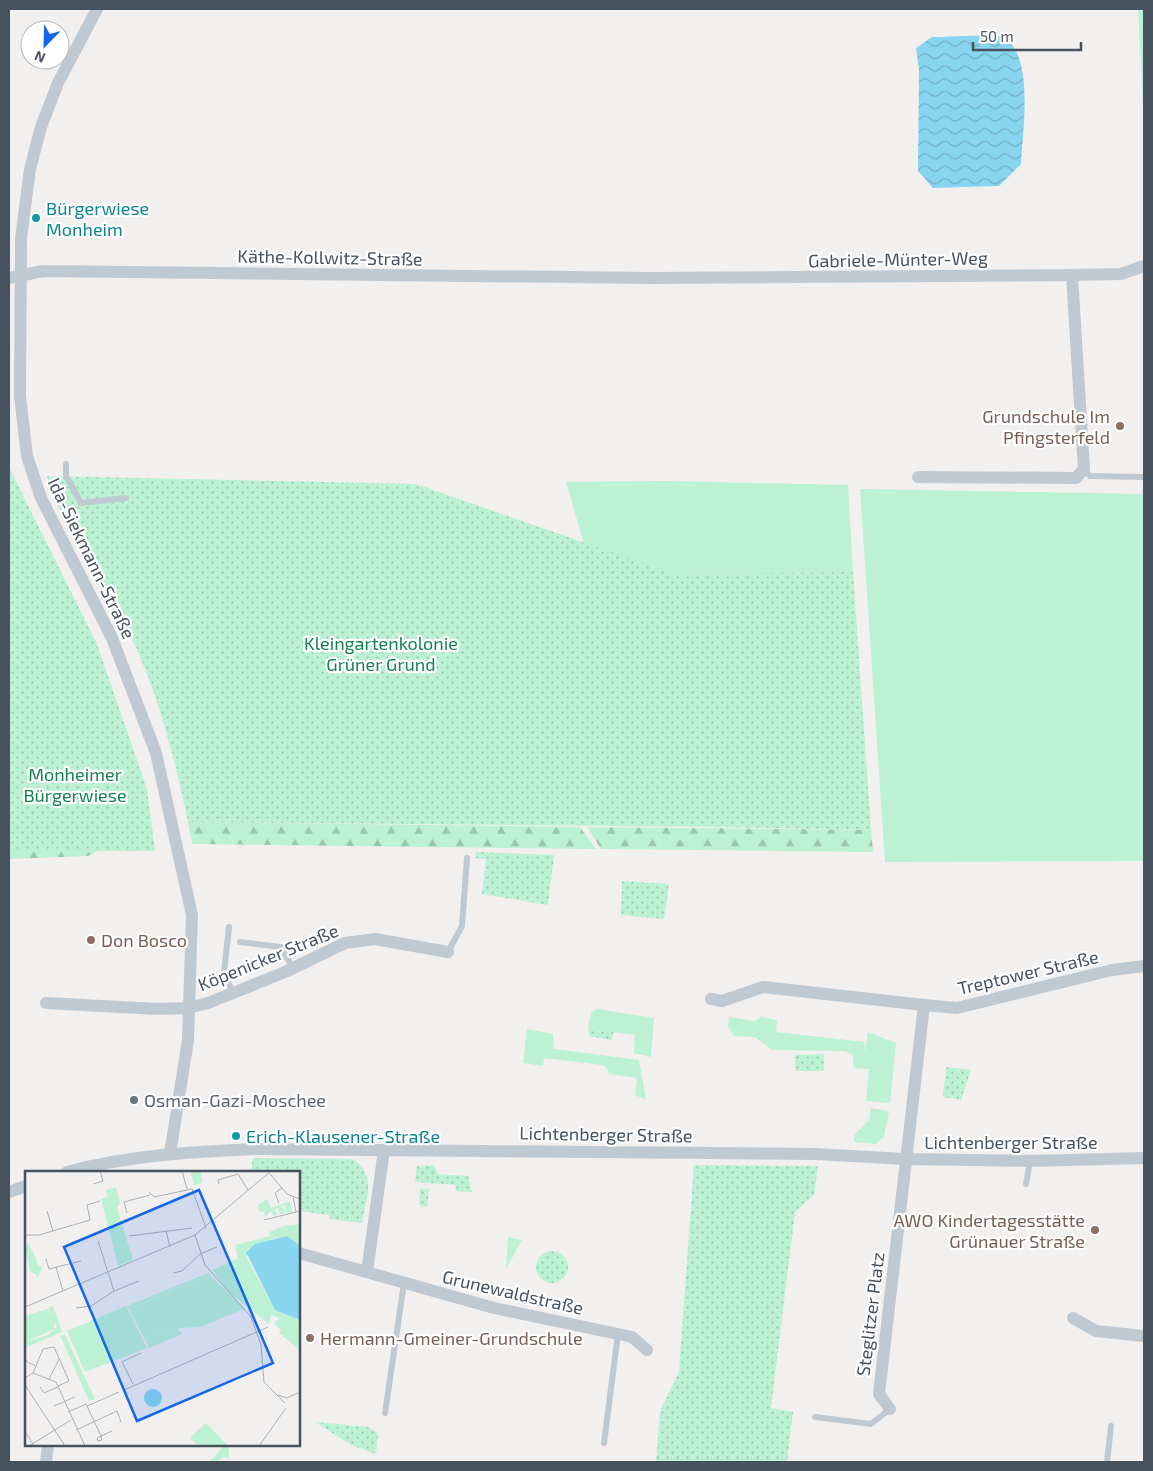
<svg xmlns="http://www.w3.org/2000/svg" width="1153" height="1471" viewBox="0 0 1153 1471" font-family="'Exo 2',sans-serif">
	<style>
		.grass { fill: #bcf1d3 }
		.forest { fill: url(#forest-firs) }
		.park { fill: url(#park-dots) }
		.water { fill: url(#water-waves) }
		.lines { fill: none; stroke-linecap: round; stroke-linejoin: round }
		.service { stroke: #bfc9d2; stroke-width: 6 }
		.minor { stroke: #bfc9d2; stroke-width: 12 }
		.culture-dot { fill: #0f9aa8; stroke: #fff; stroke-width: 2 }
		.education-dot { fill: #8d6e63; stroke: #fff; stroke-width: 2 }
		.worship-dot { fill: #6b7280; stroke: #fff; stroke-width: 2 }
		.labels { text-anchor: middle; dominant-baseline: central; stroke-width: 4.5; stroke-linejoin: round; paint-order: stroke }
		.culture-label { font-size: 18px; fill: #0d838f; stroke: #fff; text-anchor: start }
		.street-label { font-size: 18px; fill: #46525d; stroke: #fff }
		.education-label { font-size: 18px; fill: #785e54; stroke: #fff; text-anchor: end }
		.park-label { font-size: 18px; fill: #14824f; stroke: #fff }
		.worship-label { font-size: 18px; fill: #5b616d; stroke: #fff; text-anchor: start }
		.inset-road { fill: none; stroke: #adb0b5; stroke-width: 1 }
		.view { fill: #1367e8; fill-opacity: 0.15; stroke: #1367e8; stroke-width: 2.5 }
		.inset-edge { fill: none; stroke: #46525d; stroke-width: 2.5 }
	</style>
	<defs>
		<pattern id="forest-firs" width="22" height="20" patternUnits="userSpaceOnUse" patternTransform="scale(1.25)"><rect width="22" height="20" fill="#bcf1d3"/><path d="M5 1l3.5 6h-7zM16 11l3.5 6h-7z" fill="#9bc6ae"/></pattern>
		<pattern id="park-dots" width="8" height="8" patternUnits="userSpaceOnUse" patternTransform="scale(1.25)"><rect width="8" height="8" fill="#bcf1d3"/><path d="M2 2h.1M6 6h.1" fill="none" stroke="#9bc6ae" stroke-width="1.8" stroke-linecap="round"/></pattern>
		<pattern id="water-waves" width="16" height="10" patternUnits="userSpaceOnUse" patternTransform="scale(1.25)"><rect width="16" height="10" fill="#88d5ef"/><path d="M0 5q4-4 8 0t8 0" fill="none" stroke="#71afc5"/></pattern>
	</defs>
	<rect width="100%" height="100%" fill="#f2efef"/>
	<!-- grass -->
	<g class="grass">
		<polygon points="1138,9 1144,9 1144,122"/>
		<polygon points="667,481 848,485 853,572 674,574 584,544 566,482"/>
		<polygon points="860,489 1144,494 1144,861 885,862"/>
		<polygon points="597,1009 654,1018 651,1057 634,1053 635,1035 588,1029 591,1013"/>
		<polygon points="729,1017 755,1021 761,1017 777,1020 776,1032 864,1042 865,1052 868,1032 896,1043 890,1103 866,1101 869,1069 854,1068 853,1055 845,1051 772,1050 755,1037 734,1036 728,1026"/>
		<polygon points="527,1029 553,1034 554,1049 639,1060 646,1100 635,1095 637,1078 609,1074 607,1068 602,1065 544,1058 543,1066 523,1063"/>
		<polygon points="871,1108 889,1111 884,1137 876,1144 854,1142 855,1134 869,1121"/>
		<polygon points="508,1237 522,1240 506,1269"/>
		<polygon points="229,1445 229,1458 223,1457 217,1462 209,1462 224,1446"/>
	</g>
	<!-- forest -->
	<g class="forest">
		<polygon points="188,822 580,827 596,849 192,844"/>
		<polygon points="587,827 871,830 873,852 601,849"/>
		<polygon points="9,841 97,845 96,852 88,856 9,859"/>
	</g>
	<!-- park -->
	<g class="park">
		<polygon points="9,467 97,644 147,789 155,851 9,851"/>
		<path d="M47,476L416,484L674,574L853,572L871,830L718,827L188,822C174,755 156,684 124,623L117,621L53,497Z"/>
		<polygon points="476,852 554,855 548,905 482,894 486,859 475,858"/>
		<polygon points="622,881 669,884 664,919 621,915"/>
		<polygon points="588,1029 614,1032 611,1040 589,1036"/>
		<polygon points="824,1054 824,1071 795,1071 795,1055"/>
		<polygon points="946,1067 971,1070 961,1100 943,1097"/>
		<path d="M253,1158L352,1159C378,1175 366,1197 362,1223L329,1219V1215L299,1211V1172H251Z"/>
		<polygon points="433,1165 438,1174 468,1176 472,1192 456,1191 455,1185 415,1182 417,1166"/>
		<polygon points="694,1165 818,1166 814,1195 795,1212 771,1408 793,1412 787,1462 656,1462 660,1411 679,1372"/>
		<polygon points="420,1188 429,1189 427,1207 419,1205"/>
		<circle cx="552" cy="1267" r="16"/>
		<polygon points="315,1422 368,1427 378,1433 376,1454 351,1445"/>
	</g>
	<!-- water -->
	<path class="water" d="M932,37C944,37 993,34 1001,37C1036,50 1022,135 1021,164L999,186L933,188L918,171L919,70L916,48Z"/>
	<g class="lines">
		<!-- service -->
		<g class="service">
			<polyline points="66,464 66,476 81,503 126,498"/>
			<polyline points="1084,469 1090,476 1144,477"/>
			<polyline points="229,927 224,973 233,993"/>
			<polyline points="240,942 281,947 293,968"/>
			<polyline points="448,952 462,926 467,858"/>
			<polyline points="1026,1184 1030,1161"/>
			<polyline points="385,1413 404,1283"/>
			<polyline points="815,1417 871,1424 890,1409"/>
			<polyline points="604,1443 618,1334"/>
			<polyline points="1107,1462 1111,1426"/>
		</g>
		<!-- minor -->
		<g class="minor">
			<polyline points="97,9 58,83 41,127 30,169 21,238 20,396 27,456 41,498 112,638 156,753 192,915 188,1040 170,1154"/>
			<polyline points="9,278 43,271 651,278 1072,275 1121,274 1144,266"/>
			<polyline points="918,477 1076,478 1084,469 1072,275"/>
			<polyline points="711,999 722,1001 763,987 924,1005"/>
			<polyline points="46,1003 157,1009 188,1008 208,1003 285,972 345,943 375,939 448,952"/>
			<path d="M67,1172C129,1155 193,1152 256,1149L815,1154L905,1159L1030,1161L1144,1158"/>
			<polyline points="9,1192 26,1186"/>
			<polyline points="299,1253 494,1308 632,1337 647,1350"/>
			<polyline points="367,1272 384,1150"/>
			<polyline points="1073,1318 1096,1331 1144,1336"/>
			<polyline points="890,1409 879,1394 924,1005 957,1008 1112,970 1144,966"/>
			<polyline points="46,1462 48,1445"/>
		</g>
	</g>
	<!-- markers -->
	<g class="culture-dot">
		<circle cx="36" cy="218" r="5"/>
		<circle cx="236" cy="1136" r="5"/>
	</g>
	<g class="education-dot">
		<circle cx="1120" cy="426" r="5"/>
		<circle cx="91" cy="940" r="5"/>
		<circle cx="1095" cy="1230" r="5"/>
		<circle cx="310" cy="1338" r="5"/>
	</g>
	<circle class="worship-dot" cx="134" cy="1100" r="5"/>
	<g class="labels">
		<!-- culture labels -->
		<g class="culture-label">
			<text x="46" y="208">Bürgerwiese<tspan x="46" dy="21">Monheim</tspan></text>
			<text x="246" y="1136">Erich-Klausener-Straße</text>
		</g>
		<!-- street labels -->
		<g class="street-label">
			<text transform="translate(330 257) rotate(1)">Käthe-Kollwitz-Straße</text>
			<text transform="translate(898 259) rotate(-1)">Gabriele-Münter-Weg</text>
			<text transform="translate(92 558) rotate(64)">Ida-Siekmann-Straße</text>
			<text transform="translate(268 957) rotate(-22)">Köpenicker Straße</text>
			<text transform="translate(1028 972) rotate(-13)">Treptower Straße</text>
			<text transform="translate(606 1134) rotate(1)">Lichtenberger Straße</text>
			<text x="1011" y="1142">Lichtenberger Straße</text>
			<text transform="translate(513 1292) rotate(13)">Grunewaldstraße</text>
			<text transform="translate(870 1314) rotate(-83)">Steglitzer Platz</text>
		</g>
		<!-- education labels -->
		<g class="education-label">
			<text x="1110" y="416">Grundschule Im<tspan x="1110" dy="21">Pfingsterfeld</tspan></text>
			<text x="101" y="940" text-anchor="start">Don Bosco</text>
			<text x="1085" y="1220">AWO Kindertagesstätte<tspan x="1085" dy="21">Grünauer Straße</tspan></text>
			<text x="320" y="1338" text-anchor="start">Hermann-Gmeiner-Grundschule</text>
		</g>
		<!-- park labels -->
		<g class="park-label">
			<text x="381" y="643">Kleingartenkolonie<tspan x="381" dy="21">Grüner Grund</tspan></text>
			<text x="75" y="774">Monheimer<tspan x="75" dy="21">Bürgerwiese</tspan></text>
		</g>
		<!-- worship labels -->
		<g class="worship-label">
			<text x="144" y="1100">Osman-Gazi-Moschee</text>
		</g>
	</g>
	<!-- overview -->
	<g transform="translate(25 1171)">
		<rect width="275" height="275" fill="#f2efef"/>
		<path d="M3,71L14,95L18,96L12,107L11,103L6,102L0,79ZM101,135L122,177L60,201L42,160ZM22,138L29,148V158L0,171V145ZM152,157L157,163L124,177L119,167L140,158ZM35,164H40L70,228L64,230ZM181,252L203,275H174L165,267Z" fill="#bcf1d3"/>
		<path d="M275,53V75L253,66L222,78V87L250,139L275,149V154L246,144L216,87L194,96L213,87L210,74L245,65L244,61L259,55ZM183,102L185,104L122,130L104,138L102,135ZM28,135L37,161L0,177V171L23,164L32,156L23,137Z" fill="#bcf1d3"/>
		<path d="M165,0H175L178,12L169,14ZM91,16L95,32L92,37L108,89L93,95L76,28L83,26L81,19ZM242,28L246,37L265,30L267,41L262,42L260,34L256,35L261,42L255,43L253,37L249,38L253,44L248,45L246,40L240,46L239,40L235,41L232,35ZM216,87L246,144L244,153L204,121L187,99ZM185,104L219,138L175,156L140,158L119,167L104,138ZM255,147L275,154V179L254,162L256,159L249,152Z" fill="#bcf1d3"/>
		<path d="M262,65L275,75V149L250,139L221,81L230,73ZM119 227a9 9 0 1 1 18 0a9 9 0 1 1-18 0Z" fill="#88d5ef"/>
		<path class="inset-road" d="M157,0L162,18M245,3L262,23L275,28M68,13L78,10L75,0M194,13L193,9L213,3L223,19M124,21L129,26L167,18L181,57M268,26L271,41M254,32L250,22L257,17M22,40L28,60M102,42L99,31L125,24M239,49L275,40M141,60L145,76M0,64H14L65,49L62,34L75,30M170,64L180,94L226,146L236,174L239,211L260,232M104,65L167,57M21,88L24,98L56,90M31,96L38,120M148,102L157,100L175,83L192,76M89,120L114,110M0,136L170,64L246,0M51,137L66,135L89,120L73,70M0,186L2,191L11,195M8,202L18,178L29,176L44,210L33,215M0,207L8,202L31,211L60,275M24,208L34,188M108,213L97,191L116,182M0,214L40,275M15,216L19,222L33,216M99,219L243,156M253,224L262,227L275,221M29,235L50,226M62,235L94,221M43,241L61,233L76,265M51,259L92,240L96,251M0,260L9,275M76,265L77,269L73,270L72,267L87,260M4,275L46,249M234,275L261,237"/>
		<path class="view" d="M174,19L248,192L112,250L39,76Z"/>
		<rect width="275" height="275" class="inset-edge"/>
	</g>
	<!-- border -->
	<rect width="1153" height="1471" fill="none" stroke="#46525d" stroke-width="20"/>
	<!-- north arrow -->
	<g transform="translate(45 45) rotate(203)"><circle r="24" fill="#ffffff" stroke="#b5babe"/>
	<path d="M0-4L9 19L0 12L-9 19Z" fill="#1367e8"/>
	<text y="-8" font-size="14" font-weight="bold" text-anchor="middle" fill="#46525d">N</text>
	</g>
	<!-- scale -->
	<path d="M973 42v8h108v-8" fill="none" stroke="#46525d" stroke-width="2.5"/>
	<text x="980" y="42" font-size="15" fill="#46525d" stroke="#ffffff" stroke-width="4" paint-order="stroke">50 m</text>
</svg>
